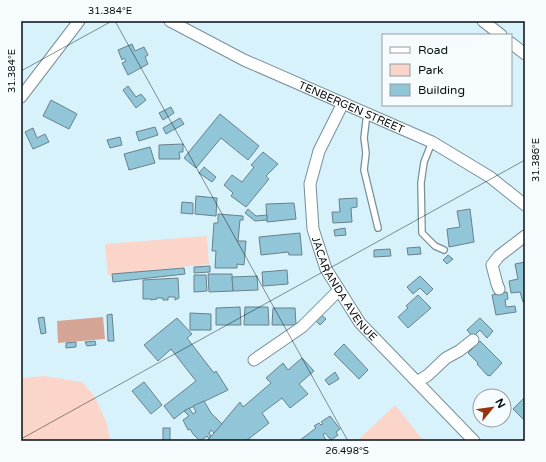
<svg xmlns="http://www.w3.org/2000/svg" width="546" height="462" viewBox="0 0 546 462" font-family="'Varela Round',sans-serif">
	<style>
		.green { fill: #fbd5c9 }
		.water { fill: #d4a495 }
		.building { fill: #91c5d8; stroke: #698189 }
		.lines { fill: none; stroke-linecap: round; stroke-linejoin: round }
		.service-casing { stroke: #778f98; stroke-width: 8 }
		.minor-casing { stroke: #778f98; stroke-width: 13 }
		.service { stroke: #fff; stroke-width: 5.5 }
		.minor { stroke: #fff; stroke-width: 11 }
		.ticks { fill: none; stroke: #060f12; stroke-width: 1; stroke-opacity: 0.45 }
		.labels { text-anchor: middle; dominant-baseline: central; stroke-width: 3; stroke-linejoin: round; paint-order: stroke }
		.street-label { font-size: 11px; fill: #060f12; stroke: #f6fbfd }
		.neatline { fill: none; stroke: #060f12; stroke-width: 1.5 }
		.ticks-label { font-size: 10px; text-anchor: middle; fill: #060f12 }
	</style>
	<rect width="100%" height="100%" fill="#d8f2fc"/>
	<!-- green -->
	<g class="green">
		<polygon points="207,236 209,264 108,275 105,244"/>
		<polygon points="44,376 82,382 95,397 107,424 110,441 21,441 21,378"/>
		<polygon points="395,405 424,441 357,441"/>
	</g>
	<!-- water -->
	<polygon class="water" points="103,317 105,339 58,343 57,321"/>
	<!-- building -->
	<g class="building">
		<polygon points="132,44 135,51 144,47 148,55 145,57 148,64 128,75 122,63 126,61 124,58 122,60 118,50"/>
		<polygon points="128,86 136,97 141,94 146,100 136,108 123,90"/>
		<polygon points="51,100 77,114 69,129 43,116"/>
		<polygon points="171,107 174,113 163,120 159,113"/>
		<polygon points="220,114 259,146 248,160 221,138 196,168 184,158"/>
		<polygon points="180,118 184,124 166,134 163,128"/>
		<polygon points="155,127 158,135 139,141 136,132"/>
		<polygon points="33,128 37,138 45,134 49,142 33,149 25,132"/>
		<polygon points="120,137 122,145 110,148 107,140"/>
		<polygon points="183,144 183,152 179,152 180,159 159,159 159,145"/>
		<polygon points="150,147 155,163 129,170 124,154"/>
		<polygon points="263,152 278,164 266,176 269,179 246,207 231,196 233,193 224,185 232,175 242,182 254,167 251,165"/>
		<polygon points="204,167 216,177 212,182 199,173"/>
		<polygon points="196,196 217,198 216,216 195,214"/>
		<polygon points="357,198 357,207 351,208 352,222 333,223 332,212 340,212 339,199"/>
		<polygon points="182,202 193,203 193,214 181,213"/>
		<polygon points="294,203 296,219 267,222 266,204"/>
		<polygon points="248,209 256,216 267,215 267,220 255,221 245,213"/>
		<polygon points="470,209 474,242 449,247 447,229 460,227 457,211"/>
		<polygon points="218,214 243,216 243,220 240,220 238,241 246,241 244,265 237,264 237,268 215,268 216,251 212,251 214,223 218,223"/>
		<polygon points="345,228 346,235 335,236 334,230"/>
		<polygon points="300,233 302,255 289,255 288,252 261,255 259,237"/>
		<polygon points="420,247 421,254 408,255 407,248"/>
		<polygon points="390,249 391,256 374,257 374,250"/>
		<polygon points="448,255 453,259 447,264 443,260"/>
		<polygon points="525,262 525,302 523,302 520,292 511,293 509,281 518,279 515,264"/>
		<polygon points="210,266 210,272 194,273 194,267"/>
		<polygon points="184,268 185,274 113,282 112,274"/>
		<polygon points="287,270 288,284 263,286 262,272"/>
		<polygon points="208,274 232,274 233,291 209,292"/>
		<polygon points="194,275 206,275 207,291 194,292"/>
		<polygon points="257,276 258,290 233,291 232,277"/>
		<polygon points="420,276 433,289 427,295 420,288 413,294 407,287"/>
		<polygon points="178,278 179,298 175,300 175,297 168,297 168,300 163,300 163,298 156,298 157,299 151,300 151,299 143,299 143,280"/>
		<polygon points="507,292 508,299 505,300 506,307 515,306 516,312 496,315 492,295"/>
		<polygon points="418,295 431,308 408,328 398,317 408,308 406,306"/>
		<polygon points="240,307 241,325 216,325 216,308"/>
		<polygon points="245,307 268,307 269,325 244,325"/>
		<polygon points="273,308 295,308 296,325 272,325"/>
		<polygon points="190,313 211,314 211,330 190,330"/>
		<polygon points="112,314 114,341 108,341 107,315"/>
		<polygon points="320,314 326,319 320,325 315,320"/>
		<polygon points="44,317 46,333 41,334 38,318"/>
		<polygon points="177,318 192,334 187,338 214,373 216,371 228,390 184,411 174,419 164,406 196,381 171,349 158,361 144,345"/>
		<polygon points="480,318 493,331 487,338 480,330 473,337 467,330"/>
		<polygon points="95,341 96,345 87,346 85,342"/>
		<polygon points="480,341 502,363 490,376 487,375 477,364 478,363 468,353"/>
		<polygon points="76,342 76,347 66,348 66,343"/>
		<polygon points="344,344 368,370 359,379 334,354"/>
		<polygon points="302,358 314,371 299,384 308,394 290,408 282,398 262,413 269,423 246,441 209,441 208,440 240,402 243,407 271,383 266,378 283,363 288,370"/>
		<polygon points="335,372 339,379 329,385 325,380"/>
		<polygon points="144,382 162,405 151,414 132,391"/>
		<polygon points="525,397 525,421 513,409"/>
		<polygon points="204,401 211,413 222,424 214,433 211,430 209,433 211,436 209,439 207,436 200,441 193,434 190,429 188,430 183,420 189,416 184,411 189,408 193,414 196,412 193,406"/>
		<polygon points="330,416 340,429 336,432 338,435 331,440 325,433 323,435 326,440 325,441 299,441 316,428 314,426 319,423 321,425 323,424 321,422"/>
		<rect x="163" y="428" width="7" height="13"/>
	</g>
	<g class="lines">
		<defs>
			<g id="service">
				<polyline points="367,113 364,138 366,153 364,170 378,228"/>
				<polyline points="432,142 424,162 421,183 422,233 435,246 444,250"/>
			</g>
			<g id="minor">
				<path id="s1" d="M170,21L244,60L432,142L490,177L525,205"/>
				<polyline points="483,21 501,35"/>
				<polyline points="511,43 525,54"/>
				<polyline points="21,97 79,21"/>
				<path id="s2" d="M343,103L319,151L310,184L313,229L326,269L360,323L474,441"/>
				<polyline points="499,289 497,284 492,265 499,256 525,236"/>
				<polyline points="254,360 302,327 339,290"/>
				<polyline points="417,382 428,375 446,358 459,351 473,340"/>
			</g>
		</defs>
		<!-- service casing -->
		<use href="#service" class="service-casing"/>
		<!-- minor casing -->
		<use href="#minor" class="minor-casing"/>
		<!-- service -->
		<use href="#service" class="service"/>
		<!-- minor -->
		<use href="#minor" class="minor"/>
	</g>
	<!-- ticks -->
	<path class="ticks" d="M115,21L348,441M524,21L525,24M21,71L112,21M21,439L525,160"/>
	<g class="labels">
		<!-- street labels -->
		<g class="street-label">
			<text stroke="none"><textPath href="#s1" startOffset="201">TENBERGEN STREET</textPath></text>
			<text stroke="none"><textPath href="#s2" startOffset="201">JACARANDA AVENUE</textPath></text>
		</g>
	</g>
	<!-- border -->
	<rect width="546" height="462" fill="none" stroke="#f6fbfd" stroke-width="44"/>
	<!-- legend -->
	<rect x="382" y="34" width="130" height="72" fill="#f6fbfd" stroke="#969d9f"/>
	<rect x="390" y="47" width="20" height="6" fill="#ffffff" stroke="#969d9f"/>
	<text x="418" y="54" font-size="12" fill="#060f12">Road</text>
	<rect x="390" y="64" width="20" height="12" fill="#fbd5c9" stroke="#969d9f"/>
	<text x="418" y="74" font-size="12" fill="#060f12">Park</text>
	<rect x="390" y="84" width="20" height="12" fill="#91c5d8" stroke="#969d9f"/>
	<text x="418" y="94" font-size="12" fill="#060f12">Building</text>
	<!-- north arrow -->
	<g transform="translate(492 408) rotate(61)"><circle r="19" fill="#f6fbfd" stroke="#969d9f"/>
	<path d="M0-3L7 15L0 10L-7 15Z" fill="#99330c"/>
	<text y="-6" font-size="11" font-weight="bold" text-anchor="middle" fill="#060f12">N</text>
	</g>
	<rect x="22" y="22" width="502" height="418" class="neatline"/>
	<g class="ticks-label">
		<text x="110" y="14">31.384°E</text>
		<text transform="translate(11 71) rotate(-90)" y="4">31.384°E</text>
		<text transform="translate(535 160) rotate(-90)" y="4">31.386°E</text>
		<text x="347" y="454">26.498°S</text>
	</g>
</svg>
